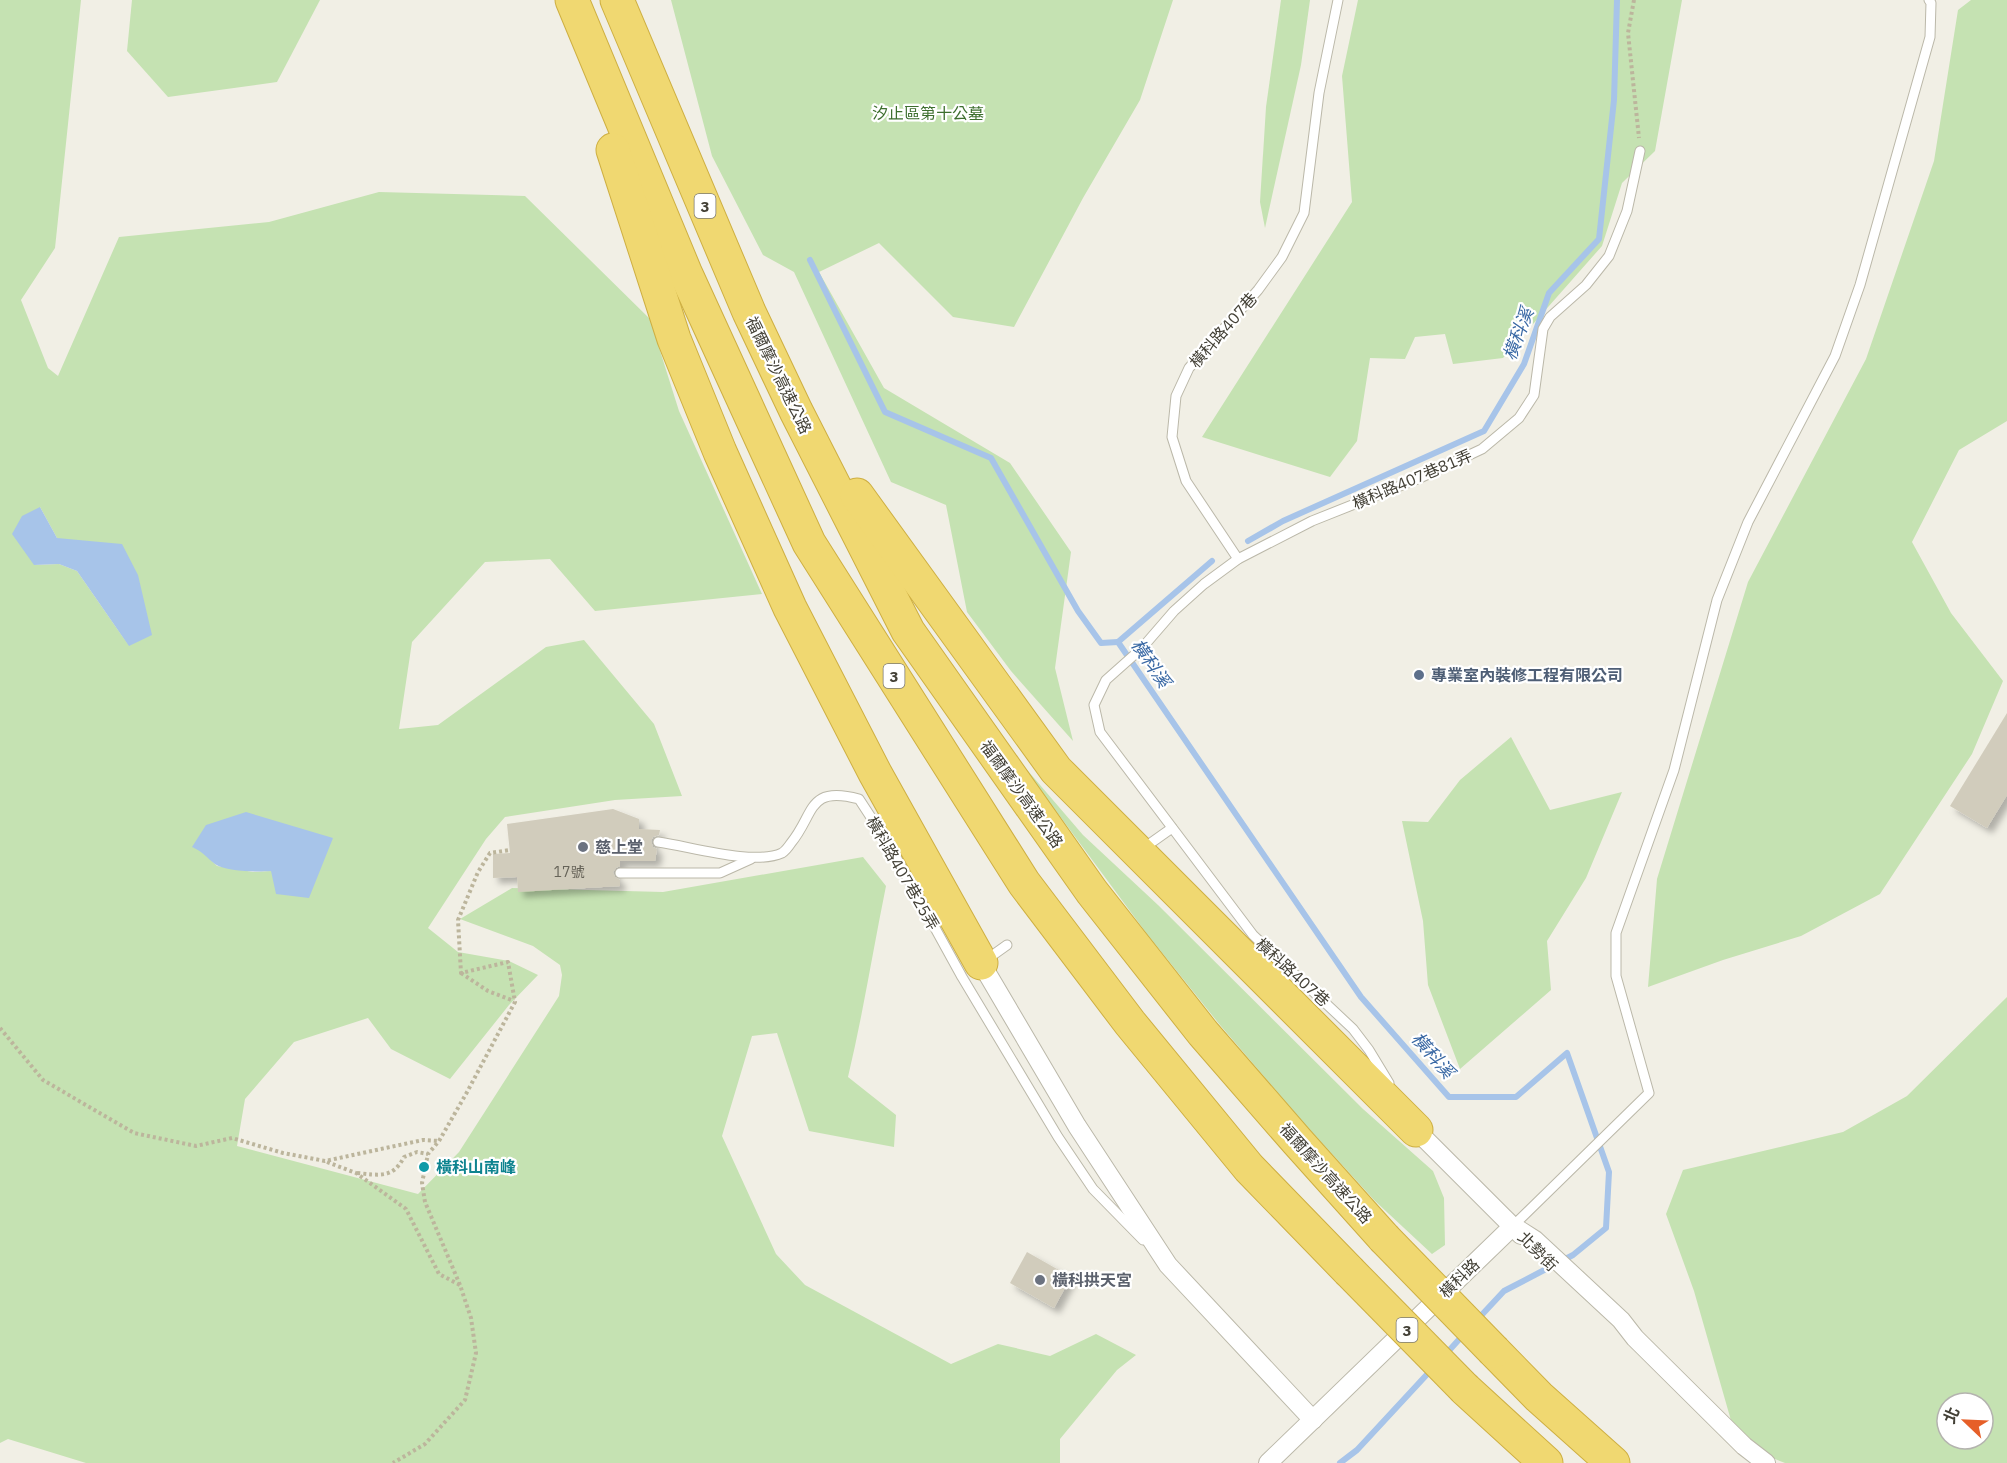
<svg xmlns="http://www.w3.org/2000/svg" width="2007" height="1463" viewBox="0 0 2007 1463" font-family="'IBM Plex Sans','Noto Sans TC',sans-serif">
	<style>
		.green { fill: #c5e2b2; fill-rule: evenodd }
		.water { fill: #a7c4e9 }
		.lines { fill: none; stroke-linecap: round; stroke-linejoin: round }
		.stream { stroke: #a7c4e9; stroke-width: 6 }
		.building { fill: #d1ccbc; filter: url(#shadow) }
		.service-casing { stroke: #bbb8a9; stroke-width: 11 }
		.minor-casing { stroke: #bbb8a9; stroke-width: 20 }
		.motorway-casing { stroke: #ceaf42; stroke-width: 35 }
		.path { stroke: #bcb59c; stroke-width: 4; stroke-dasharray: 3 3; stroke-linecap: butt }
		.service { stroke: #fff; stroke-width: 9 }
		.minor { stroke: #fff; stroke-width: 18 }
		.motorway { stroke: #f0d871; stroke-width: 33 }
		.motorway-bridge-casing { stroke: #ceaf42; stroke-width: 35; stroke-linecap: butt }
		.motorway-bridge { stroke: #f0d871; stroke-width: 33 }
		.service-dot { fill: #5c6f8a; stroke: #fff; stroke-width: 2 }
		.worship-dot { fill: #6b7280; stroke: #fff; stroke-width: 2 }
		.culture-dot { fill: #0f9aa8; stroke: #fff; stroke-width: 2 }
		.labels { text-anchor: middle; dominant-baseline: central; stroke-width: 4.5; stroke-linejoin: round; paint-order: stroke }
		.number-label { font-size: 14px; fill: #666358 }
		.shield { fill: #fff; stroke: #7b7972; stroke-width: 1.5 }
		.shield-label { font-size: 15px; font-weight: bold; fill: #434036 }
		.park-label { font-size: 16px; fill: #3e6f2f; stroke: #fff }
		.street-label { font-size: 16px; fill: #434036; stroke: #fff }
		.service-label { font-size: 16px; font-weight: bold; fill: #4e5e75; stroke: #fff; text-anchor: start }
		.worship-label { font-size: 16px; font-weight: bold; fill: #5b616d; stroke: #fff; text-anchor: start }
		.culture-label { font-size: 16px; font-weight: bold; fill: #0d838f; stroke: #fff; text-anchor: start }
		.water-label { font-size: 18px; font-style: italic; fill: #3968a4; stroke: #fff }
	</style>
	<defs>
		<filter id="shadow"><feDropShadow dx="5.5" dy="5.5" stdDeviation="3" flood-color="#0004"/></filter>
	</defs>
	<rect width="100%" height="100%" fill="#f1efe5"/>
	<!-- green -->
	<g class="green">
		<path d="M0,0H81L55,248L21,300L48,368L58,376L119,237L269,222L379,192L525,196L650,319L679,411L762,594L595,611L550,559L485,562L412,642L399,729L438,725L546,647L584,640L654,724L682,796L615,800L505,817L486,839L428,928L458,952L509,961L538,975L509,1005L450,1079L391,1049L368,1018L294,1042L245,1099L237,1146L418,1194L459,1152L559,996L562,975L560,965L533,946L460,919L512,888L663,892L863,857L886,886C873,950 863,1014 848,1077L896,1115L894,1147L809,1131L777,1033L752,1036L722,1136L776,1254L805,1285L951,1364L998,1344L1050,1356L1096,1334L1136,1355L1117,1370L1060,1439V1463H86L8,1439L0,1443ZM40,507L57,538L129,646L77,571L59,564L34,565ZM333,838L271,871L253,872L217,866L201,850L193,847Z"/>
		<polygon points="132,0 320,0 277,82 168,97 127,51"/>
		<polygon points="671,0 1173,0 1140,100 1083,198 1014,327 953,317 879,243 819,272 884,388 1010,463 1071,552 1055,668 1073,741 1011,671 967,612 946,505 891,482 794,272 763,255 712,156"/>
		<polygon points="1281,0 1310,0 1301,65 1265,228 1260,202 1266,107"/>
		<polygon points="1358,0 1682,0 1655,151 1622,183 1602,246 1503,358 1453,364 1445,334 1415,337 1405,359 1370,358 1357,441 1330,477 1202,437 1352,202 1342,76"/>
		<polygon points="1971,0 2007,0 2007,421 1959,450 1912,542 1951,613 2003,681 1972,754 1880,894 1801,936 1723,960 1648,987 1657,879 1748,582 1866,359 1934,161 1958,10"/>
		<polygon points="1511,737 1550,810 1622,792 1586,878 1547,941 1551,990 1460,1069 1428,985 1423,921 1402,821 1428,822 1460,780"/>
		<polygon points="1016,757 1083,835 1158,905 1363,1109 1433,1171 1444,1198 1445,1245 1432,1254 1375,1201 1303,1122 1220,1025 1147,934"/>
		<path d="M2007,997V1463H1785L1775,1459L1732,1424L1694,1291L1666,1214L1683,1170L1843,1132L1907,1096ZM1947,1403H1983V1439H1947Z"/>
	</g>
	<!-- water -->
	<g class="water">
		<polygon points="40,507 57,538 122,544 138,575 152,635 129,646 77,571 59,564 34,565 12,534 22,516"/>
		<path d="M246,812L333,838L309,898L276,894L271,871C257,872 226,872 215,864C207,858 202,851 192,847L206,825Z"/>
	</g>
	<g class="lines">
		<!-- stream -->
		<g class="stream">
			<polyline points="810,260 885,412 991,458 1078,611 1101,643 1118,642"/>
			<polyline points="1248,541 1283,521 1484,431 1524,364 1549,293 1599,239 1614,100 1617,0"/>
			<polyline points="1212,561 1118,642 1361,997 1449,1097 1516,1097 1567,1053 1609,1172 1606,1228 1573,1255 1504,1291 1477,1320"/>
			<polyline points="1445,1355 1464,1334"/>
			<polyline points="1340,1463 1357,1450 1432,1369"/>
		</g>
	</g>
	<!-- building -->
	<g class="building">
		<polygon points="2007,713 2007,795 1987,828 1950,806"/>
		<polygon points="613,809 639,819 639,829 660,830 659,835 653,837 651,841 653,847 657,849 655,861 620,861 620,866 616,868 613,872 615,877 620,880 620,886 518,892 517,877 493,878 493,854 510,853 507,824"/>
		<polygon points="1027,1252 1071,1277 1054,1308 1010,1283"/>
	</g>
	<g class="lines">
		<defs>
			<g id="service">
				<polyline points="1238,559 1186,481 1172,437 1176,396 1189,368 1258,290 1282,257 1304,213 1319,93 1338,0"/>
				<path d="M658,842C689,846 754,866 782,853C785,851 789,846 791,843C815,814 807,785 859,799L891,848L962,977L1058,1137L1093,1189L1143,1240"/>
				<polyline points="1148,845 1172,828"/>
				<polyline points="620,873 720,873 751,859"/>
				<polyline points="986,960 1007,945"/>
				<polyline points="1389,1083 1369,1050 1353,1029 1253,935 1100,732 1094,705 1106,680 1142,648 1174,611 1204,584 1238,559 1312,521 1420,478 1482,449 1519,418 1534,395 1543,329 1550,317 1586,285 1609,256 1627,211 1640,151"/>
				<polyline points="1513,1226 1649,1093 1616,976 1616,933 1674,770 1717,600 1748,522 1835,356 1860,285 1930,37 1931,3 1929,0"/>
			</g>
			<g id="minor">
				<polyline points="981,963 1077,1126 1168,1265 1313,1420"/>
				<polyline points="1416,1130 1521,1235"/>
				<polyline points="1513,1226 1535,1240 1621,1320 1635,1338 1744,1446 1766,1463"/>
				<polyline points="1268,1463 1513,1226"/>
			</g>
			<g id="motorway">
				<polyline points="572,0 685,272 809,543 1024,883 1130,1023 1249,1168 1349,1271"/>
				<polyline points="617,0 749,312 796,411 908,631 1092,892 1203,1033 1297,1141 1384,1238"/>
				<polyline points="613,150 674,339 720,452 790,608 875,773 981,963"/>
				<polyline points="857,495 1056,770 1416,1130"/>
				<polyline points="1494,1351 1539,1397 1613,1463"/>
				<polyline points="1465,1389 1546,1463"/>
			</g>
		</defs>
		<!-- service casing -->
		<use href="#service" class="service-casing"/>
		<!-- minor casing -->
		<use href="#minor" class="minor-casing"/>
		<!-- motorway casing -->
		<use href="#motorway" class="motorway-casing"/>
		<!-- path -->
		<g class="path">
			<polyline points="1634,0 1628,33 1639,138"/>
			<polyline points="461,973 488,991 514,1001"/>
			<polyline points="0,1028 43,1080 134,1133 196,1146 232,1138 283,1153 325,1161 423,1140 439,1141"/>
			<polyline points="327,1162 356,1173 406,1209 439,1274 460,1285 471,1318 476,1353 465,1400 425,1444 393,1463"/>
			<path d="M357,1173C379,1175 393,1179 404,1157L417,1152L428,1154"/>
			<polyline points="460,1285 425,1202 422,1183 428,1154 439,1141 466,1094 515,1002 508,962 461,973 458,920 478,872 490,853 510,850"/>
		</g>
		<!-- service -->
		<use href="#service" class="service"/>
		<!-- minor -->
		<use href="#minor" class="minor"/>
		<!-- motorway -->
		<use href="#motorway" class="motorway"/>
		<defs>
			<g id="motorway-bridge">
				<polyline points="1384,1238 1494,1351"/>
				<polyline points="1349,1271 1465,1389"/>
			</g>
		</defs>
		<!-- motorway-bridge casing -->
		<use href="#motorway-bridge" class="motorway-bridge-casing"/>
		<!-- motorway-bridge -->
		<use href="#motorway-bridge" class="motorway-bridge"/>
	</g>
	<!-- markers -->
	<circle class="service-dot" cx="1419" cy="675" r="6"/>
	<g class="worship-dot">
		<circle cx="583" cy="847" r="6"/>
		<circle cx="1040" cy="1280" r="6"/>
	</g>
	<circle class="culture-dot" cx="424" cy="1167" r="6"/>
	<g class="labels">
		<!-- number labels -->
		<g class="number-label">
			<text x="569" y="872">17號</text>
		</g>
		<!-- shield labels -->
		<g class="shield">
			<rect x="694.5" y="194" width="21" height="24" rx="4.5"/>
			<rect x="883.5" y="664" width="21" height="24" rx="4.5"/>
			<rect x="1396.5" y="1318" width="21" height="24" rx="4.5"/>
		</g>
		<g class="shield-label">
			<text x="705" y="206">3</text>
			<text x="894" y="676">3</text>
			<text x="1407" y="1330">3</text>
		</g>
		<!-- park labels -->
		<g class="park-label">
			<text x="928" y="113">汐止區第十公墓</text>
		</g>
		<!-- street labels -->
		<g class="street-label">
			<text transform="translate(1223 330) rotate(-49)">橫科路407巷</text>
			<text transform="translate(779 375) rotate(64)">福爾摩沙高速公路</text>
			<text transform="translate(1412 479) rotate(-23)">橫科路407巷81弄</text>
			<text transform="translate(1022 794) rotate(54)">福爾摩沙高速公路</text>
			<text transform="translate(903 873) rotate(60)">橫科路407巷25弄</text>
			<text transform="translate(1293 972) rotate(42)">橫科路407巷</text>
			<text transform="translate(1326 1173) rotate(48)">福爾摩沙高速公路</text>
			<text transform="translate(1538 1251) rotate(45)">北勢街</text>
			<text transform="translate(1459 1278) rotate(-44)">橫科路</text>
		</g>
		<!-- service labels -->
		<g class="service-label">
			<text x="1431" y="675">專業室內裝修工程有限公司</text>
		</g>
		<!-- worship labels -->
		<g class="worship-label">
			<text x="595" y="847">慈上堂</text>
			<text x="1052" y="1280">橫科拱天宮</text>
		</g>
		<!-- culture labels -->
		<g class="culture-label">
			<text x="436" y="1167">橫科山南峰</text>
		</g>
		<!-- water labels -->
		<g class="water-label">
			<text transform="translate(1518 334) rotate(-69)">橫科溪</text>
			<text transform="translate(1151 663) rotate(56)">橫科溪</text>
			<text transform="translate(1433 1055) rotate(49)">橫科溪</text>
		</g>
	</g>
	<!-- north arrow -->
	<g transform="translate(1965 1421) rotate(293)"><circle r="28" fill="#ffffff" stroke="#b4b3af" stroke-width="1.5"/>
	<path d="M0-4.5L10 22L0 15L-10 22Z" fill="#e65f28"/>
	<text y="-9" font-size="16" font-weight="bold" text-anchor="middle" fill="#434036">北</text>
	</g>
</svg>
